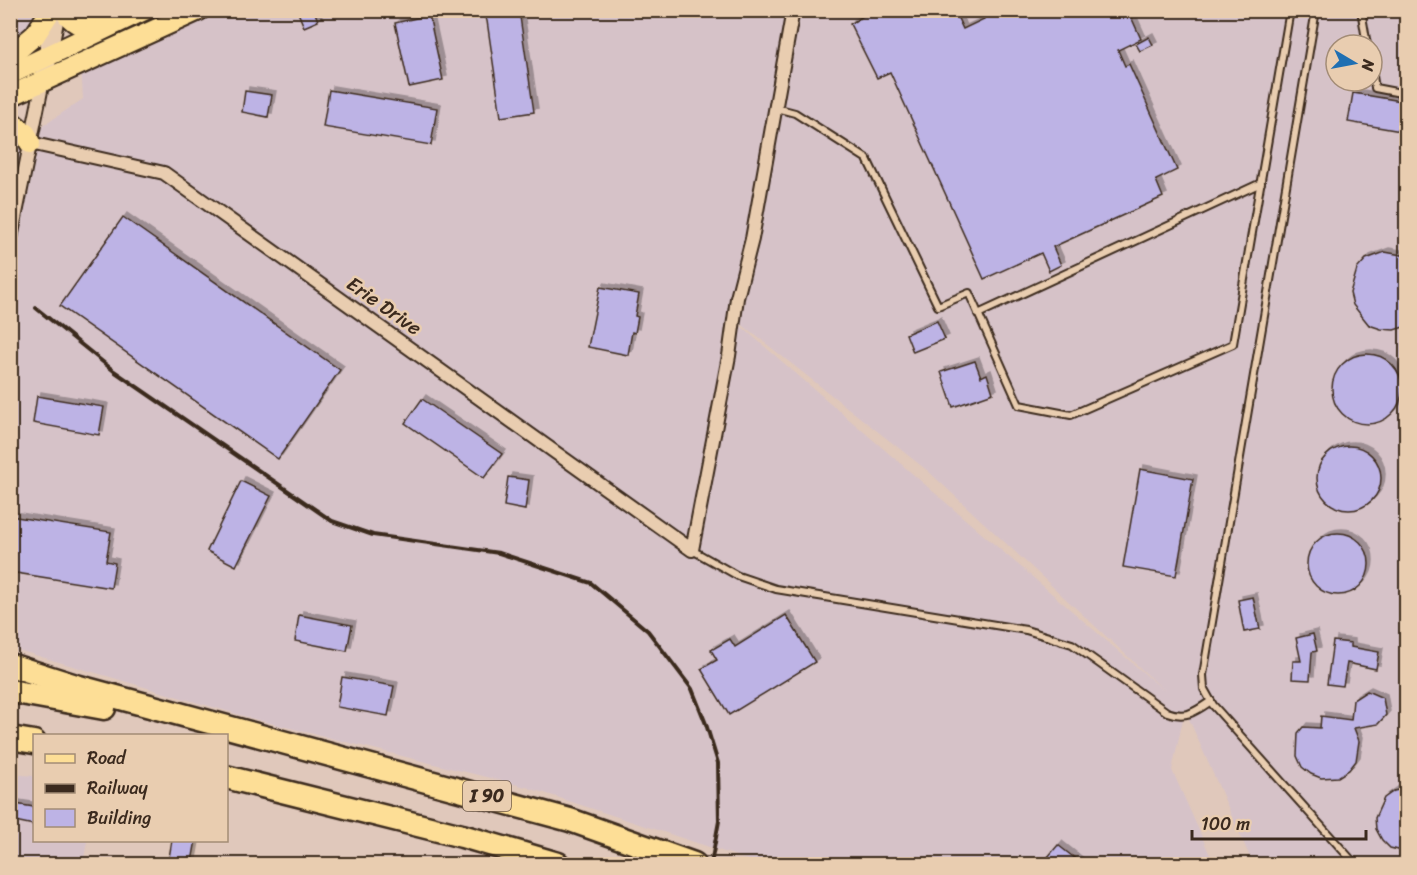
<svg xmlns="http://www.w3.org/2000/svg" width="1417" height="875" viewBox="0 0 1417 875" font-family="Sriracha,sans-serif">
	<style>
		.built { fill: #d6c2c8; fill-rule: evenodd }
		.building { fill: #bdb3e5; stroke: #3b2a1e; stroke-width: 1.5; filter: url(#shadow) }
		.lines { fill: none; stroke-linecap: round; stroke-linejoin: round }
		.lane-casing { stroke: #3b2a1e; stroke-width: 10 }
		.street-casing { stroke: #3b2a1e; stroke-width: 16 }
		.secondary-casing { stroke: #3b2a1e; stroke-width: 22 }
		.primary-casing { stroke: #3b2a1e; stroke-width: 24 }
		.highway-casing { stroke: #3b2a1e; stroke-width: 27 }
		.lane { stroke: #e9cdb0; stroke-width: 6 }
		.street { stroke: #e9cdb0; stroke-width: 12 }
		.secondary { stroke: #e9cdb0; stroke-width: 18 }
		.primary { stroke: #fdde96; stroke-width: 20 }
		.highway { stroke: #fdde96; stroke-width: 22 }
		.rail { stroke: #3b2a1e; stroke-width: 4 }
		.labels { text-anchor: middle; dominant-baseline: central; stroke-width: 5; stroke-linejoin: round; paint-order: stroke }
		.shield { fill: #e9cdb0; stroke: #6f5b4a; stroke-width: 1.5 }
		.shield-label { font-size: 18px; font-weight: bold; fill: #3b2a1e }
		.street-label { font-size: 20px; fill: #3b2a1e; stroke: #e9cdb0 }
	</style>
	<defs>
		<filter id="shadow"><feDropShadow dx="4" dy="-4" stdDeviation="0" flood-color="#0004"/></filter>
	</defs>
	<rect width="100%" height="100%" fill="#e0c8bb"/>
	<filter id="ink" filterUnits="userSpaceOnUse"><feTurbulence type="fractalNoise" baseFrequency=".0167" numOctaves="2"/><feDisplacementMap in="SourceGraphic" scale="12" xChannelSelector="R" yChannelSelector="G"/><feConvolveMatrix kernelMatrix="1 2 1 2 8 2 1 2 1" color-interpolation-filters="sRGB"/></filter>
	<g filter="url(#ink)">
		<!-- built -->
		<g class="built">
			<polygon points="10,11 34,11 32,25 10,46"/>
			<path d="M78,11H1406V864H1253L1185,710L1172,770L1214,864H761L526,787L250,718L11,648L10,130L19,142L83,99ZM1336,45H1372V81H1336ZM736,320L928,471L1166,692L735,321Z"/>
			<polygon points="10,774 34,776 34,840 87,841 83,864 11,864"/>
		</g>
		<!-- building -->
		<g class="building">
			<polygon points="297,10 314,10 318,21 304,27"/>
			<polygon points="482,10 519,10 534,112 501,117 487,21"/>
			<polygon points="873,10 954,10 963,29 984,19 981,13 988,10 1128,10 1141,39 1118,50 1125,66 1129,64 1177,170 1156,180 1163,197 1053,247 1061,265 1049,271 1041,253 984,279 890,72 877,78 850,24"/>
			<polygon points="429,15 443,80 409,87 395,23"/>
			<polygon points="1149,37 1153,45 1140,51 1136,44"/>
			<polygon points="329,90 437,108 431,145 323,127"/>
			<polygon points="245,91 272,95 268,117 242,112"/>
			<polygon points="1353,93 1407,102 1407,132 1348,122"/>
			<polygon points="123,217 340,370 278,459 60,306"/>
			<polygon points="1385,252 1407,256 1407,326 1394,330 1381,329 1369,325 1353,305 1350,293 1357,269 1366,259"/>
			<polygon points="600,287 639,294 635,316 638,317 635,333 632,332 628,355 588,347"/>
			<polygon points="937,321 945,339 913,352 906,334"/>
			<circle cx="1367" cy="389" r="35"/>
			<polygon points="975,361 981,377 987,374 993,393 953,407 941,372"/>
			<polygon points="37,396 104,407 99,435 33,423"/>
			<polygon points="422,399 502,454 484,478 405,423"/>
			<circle cx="1349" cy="478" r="32"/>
			<polygon points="1140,469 1193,479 1176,576 1123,567"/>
			<polygon points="508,477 529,480 525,510 504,506"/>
			<polygon points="241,481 271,496 236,566 207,551"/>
			<polygon points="10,516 111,532 106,561 115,563 111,588 10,572"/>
			<circle cx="1338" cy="564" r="31"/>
			<polygon points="1253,597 1260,629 1244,632 1238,600"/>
			<polygon points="299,615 352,625 347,651 295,641"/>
			<polygon points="786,615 815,662 729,715 701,669 717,660 711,650 730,639 735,647"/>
			<polygon points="1313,634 1317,651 1312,652 1310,680 1292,679 1293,661 1301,661 1296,638"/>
			<polygon points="1333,641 1351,643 1351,647 1379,652 1376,669 1347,663 1343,686 1327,684"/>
			<polygon points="342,677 394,686 388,716 337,707"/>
			<polygon points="1367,691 1383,698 1386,715 1378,724 1354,728 1359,741 1356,761 1349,770 1338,777 1321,778 1311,774 1302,767 1297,756 1298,733 1303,727 1320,728 1321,716 1351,720 1353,700"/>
			<polygon points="1407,788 1407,852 1390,848 1382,840 1376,829 1375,818 1384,798 1394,791"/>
			<polygon points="15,804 34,807 34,825 10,820 10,808 14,809"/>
			<polygon points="172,840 196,840 192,862 169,858"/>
			<polygon points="1058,845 1082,864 1042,864"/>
		</g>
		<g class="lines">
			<defs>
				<g id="lane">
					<polyline points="1316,10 1203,675 1204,689 1213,705 1355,864"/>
					<polyline points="1361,10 1367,45"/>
					<polyline points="1372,70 1375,88 1406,94"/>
					<polyline points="776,108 795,113 867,159 938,306 969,293 1019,405 1071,415 1233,344 1290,10"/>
					<polyline points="978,314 1261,183"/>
					<path d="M692,550L738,576L776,589L1026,630L1072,644L1167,712C1186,719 1195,712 1211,701"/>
				</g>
				<g id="street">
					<polyline points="30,143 164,173 692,550 729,356 737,298 752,239 793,10"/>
					<polyline points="10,243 43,81"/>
				</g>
				<polyline id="secondary" points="43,81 56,10"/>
				<g id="primary">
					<path d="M64,10C74,26 89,30 107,27"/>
					<polyline points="10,56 35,35 51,10"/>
					<polyline points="10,74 144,10"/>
					<polyline points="10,96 199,10"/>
					<polyline points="10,121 26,134 30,143"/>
				</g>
				<g id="highway">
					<polyline points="10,665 76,686 570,820 694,864"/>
					<polyline points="10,691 104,708"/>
					<polyline points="10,738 34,742"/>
					<polyline points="226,777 462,836 558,864"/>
				</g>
			</defs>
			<!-- lane casing -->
			<use href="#lane" class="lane-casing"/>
			<!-- street casing -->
			<use href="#street" class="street-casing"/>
			<!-- secondary casing -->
			<use href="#secondary" class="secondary-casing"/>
			<!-- primary casing -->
			<use href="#primary" class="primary-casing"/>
			<!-- highway casing -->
			<use href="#highway" class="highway-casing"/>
			<!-- lane -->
			<use href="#lane" class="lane"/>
			<!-- street -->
			<use href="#street" class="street"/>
			<!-- secondary -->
			<use href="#secondary" class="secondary"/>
			<!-- primary -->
			<use href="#primary" class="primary"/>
			<!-- highway -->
			<use href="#highway" class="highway"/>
			<!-- rail -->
			<polyline class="rail" points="36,308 114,371 332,521 373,535 499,553 591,583 648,631 692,689 706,724 718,763 719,821 711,864"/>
		</g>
	</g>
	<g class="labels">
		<!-- shield labels -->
		<rect class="shield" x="463" y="781" width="48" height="30" rx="4.5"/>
		<g class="shield-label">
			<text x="487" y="796">I 90</text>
		</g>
		<!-- street labels -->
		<g class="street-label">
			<text transform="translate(384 306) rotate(35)">Erie Drive</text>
		</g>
	</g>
	<!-- margin -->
	<rect width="1417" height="875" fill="none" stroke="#e9cdb0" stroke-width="36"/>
	<rect x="18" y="18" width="1381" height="839" fill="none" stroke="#3b2a1e" stroke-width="2" filter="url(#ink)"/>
	<!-- legend -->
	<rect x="33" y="734" width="195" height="108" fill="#e9cdb0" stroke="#a38c76" stroke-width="1.5"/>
	<rect x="45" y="754" width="30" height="9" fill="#fdde96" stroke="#a38c76" stroke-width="1.5"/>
	<text x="87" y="764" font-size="18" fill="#3b2a1e">Road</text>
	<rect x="45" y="784" width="30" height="9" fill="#3b2a1e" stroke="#a38c76" stroke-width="1.5"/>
	<text x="87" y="794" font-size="18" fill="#3b2a1e">Railway</text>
	<rect x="45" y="809" width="30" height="18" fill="#bdb3e5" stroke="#a38c76" stroke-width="1.5"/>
	<text x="87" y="824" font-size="18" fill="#3b2a1e">Building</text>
	<!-- north arrow -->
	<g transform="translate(1354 63) rotate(100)"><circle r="28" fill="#e9cdb0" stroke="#a38c76" stroke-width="1.5"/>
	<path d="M0-4.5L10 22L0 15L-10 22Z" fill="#1f6fb2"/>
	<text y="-9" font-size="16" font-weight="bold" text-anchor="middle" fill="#3b2a1e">N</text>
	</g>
	<!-- scale -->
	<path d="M1192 830v9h174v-9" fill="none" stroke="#3b2a1e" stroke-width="3"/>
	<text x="1201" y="830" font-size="18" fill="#3b2a1e" stroke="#e9cdb0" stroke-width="4.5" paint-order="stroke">100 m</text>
</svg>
